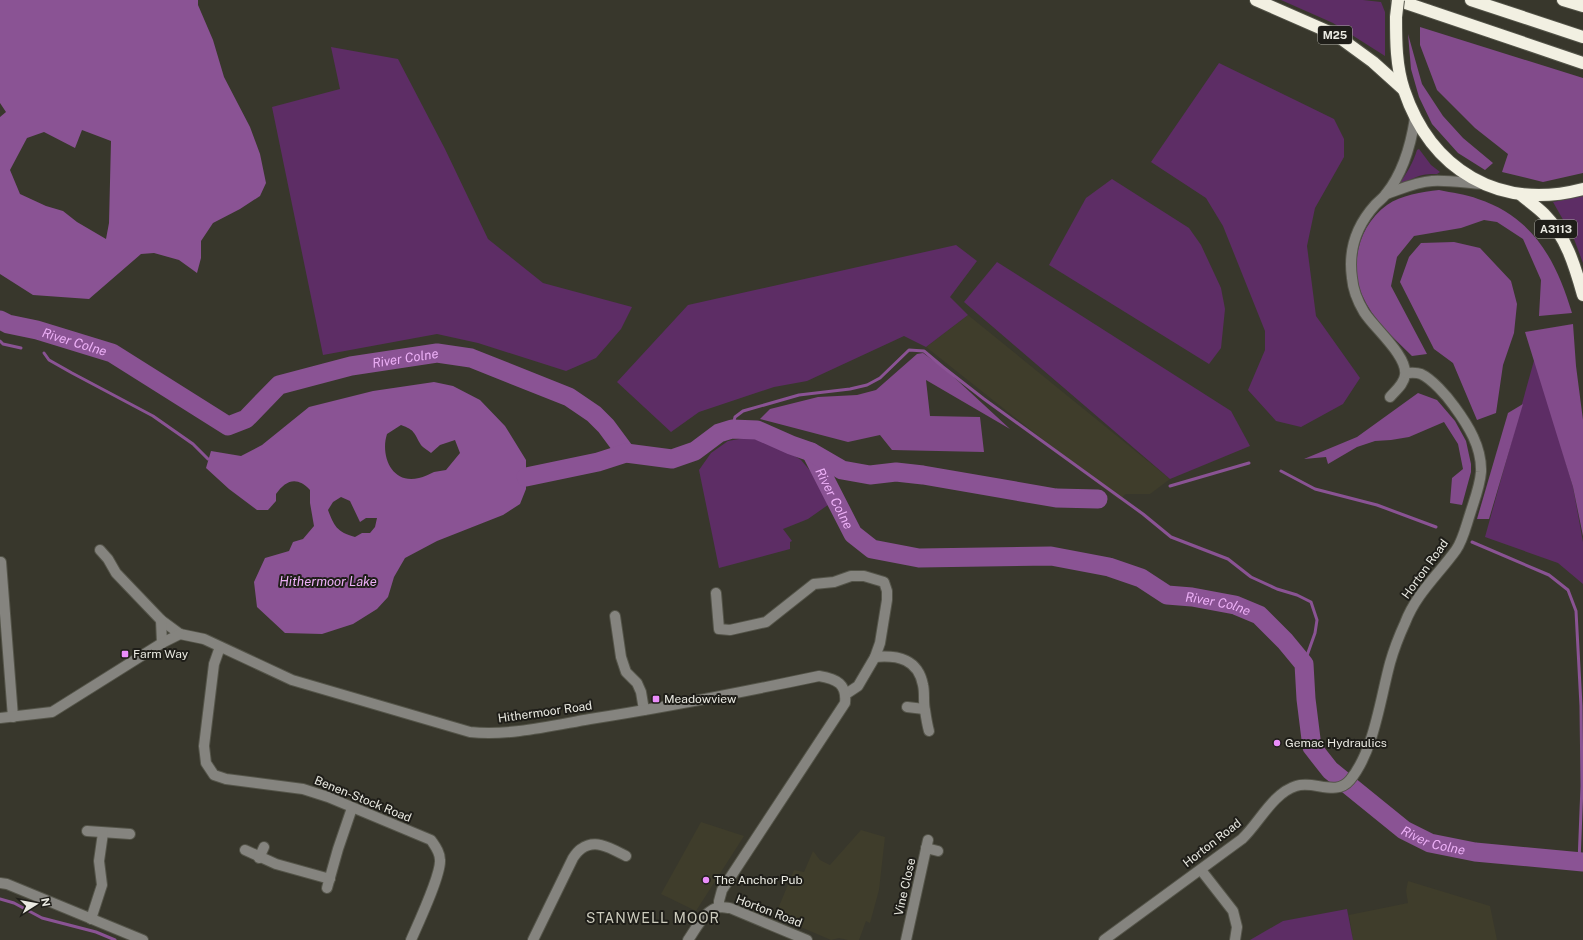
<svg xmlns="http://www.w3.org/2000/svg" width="1583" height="940" viewBox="0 0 1583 940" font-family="'Public Sans',sans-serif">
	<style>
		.built { fill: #3f3d2b }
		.green { fill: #5d2d65 }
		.forest { fill: #824b8b }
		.water { fill: #8a5394; fill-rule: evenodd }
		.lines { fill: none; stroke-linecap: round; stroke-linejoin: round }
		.stream { stroke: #8a5394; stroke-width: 3 }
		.river { stroke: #8a5394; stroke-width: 19 }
		.minor-casing { stroke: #545449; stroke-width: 12 }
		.highway-casing { stroke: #545449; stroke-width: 14 }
		.minor { stroke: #85847f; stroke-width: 10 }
		.highway { stroke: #f2f0e2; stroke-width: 12 }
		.highway-bridge-casing { stroke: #545449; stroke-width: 14; stroke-linecap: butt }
		.highway-bridge { stroke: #f2f0e2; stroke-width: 12 }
		.poi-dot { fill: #eb8dfb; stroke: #1f1e19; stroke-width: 1.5 }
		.labels { text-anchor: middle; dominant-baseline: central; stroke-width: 4; stroke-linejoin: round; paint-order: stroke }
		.shield { fill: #1f1e19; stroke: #adada6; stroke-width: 1 }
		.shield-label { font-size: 11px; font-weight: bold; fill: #eaeae2 }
		.street-label { font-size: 12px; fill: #eaeae2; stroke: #1f1e19 }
		.poi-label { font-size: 12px; fill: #eaeae2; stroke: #1f1e19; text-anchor: start }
		.water-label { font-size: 13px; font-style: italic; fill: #edb0f7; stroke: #1f1e19 }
		.quarter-label { font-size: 14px; letter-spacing: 1px; fill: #cccbbd; stroke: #1f1e19 }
	</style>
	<rect width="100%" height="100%" fill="#38372c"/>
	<!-- built -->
	<g class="built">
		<polygon points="968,315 1170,479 1150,494 1126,494 1119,500 926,347"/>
		<polygon points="701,822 744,836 696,911 661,894"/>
		<polygon points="861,830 885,837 879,890 870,923 866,921 859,940 848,940 839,938 831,940 775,916 794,870 804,872 813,851 820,860 830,865"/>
		<polygon points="1408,881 1490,906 1497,940 1353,940 1349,915 1408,903 1406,891"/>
	</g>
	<!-- green -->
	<g class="green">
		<polygon points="1281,0 1363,0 1381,2 1385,12 1385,56 1333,23"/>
		<polygon points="331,47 398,59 445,149 488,239 543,283 632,307 621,329 596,358 566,371 478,343 437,334 323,355 272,107 340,89"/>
		<polygon points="1219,63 1334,119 1344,139 1344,157 1315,208 1307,246 1316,316 1360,378 1343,404 1301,427 1276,421 1248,390 1265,350 1265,331 1223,226 1206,198 1151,162"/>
		<path d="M1419,149L1431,165L1440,172L1437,174C1429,174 1422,174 1414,178C1409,180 1405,182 1399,184C1407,173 1413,163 1417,150Z"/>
		<polygon points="1112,179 1189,228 1201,245 1221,288 1225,309 1221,348 1209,364 1049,265 1086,198"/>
		<polygon points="1583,196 1583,263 1574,239 1553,202"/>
		<polygon points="956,245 977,261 950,297 968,315 926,347 904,336 807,381 774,387 699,412 671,432 617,382 688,305"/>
		<polygon points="997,262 1231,411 1250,446 1170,479 964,302"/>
		<polygon points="1535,357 1573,487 1583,542 1583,584 1558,563 1485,537"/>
		<polygon points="750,437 776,444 801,460 835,500 808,519 783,529 792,541 790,542 790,549 719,568 699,470 711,453 728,441"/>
		<polygon points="1347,909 1353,940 1250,940 1283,921"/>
	</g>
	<!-- forest -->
	<g class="forest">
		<polygon points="1420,27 1583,78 1583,173 1543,182 1502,172 1508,154 1475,128 1437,90 1420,45"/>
		<polygon points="1408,34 1422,84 1443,116 1463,138 1493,163 1485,170 1458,153 1432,124 1419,97 1411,69"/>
		<path d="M1439,190C1452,193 1466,194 1478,199C1533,217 1556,260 1572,313L1539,316L1541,280L1523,239L1497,222L1484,220L1461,228L1414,236L1397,257L1391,286L1427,354L1412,356C1393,337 1373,320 1362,295C1349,264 1359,225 1387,205C1401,195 1422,192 1439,190Z"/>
		<polygon points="1454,242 1480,248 1511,281 1517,304 1514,333 1503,365 1496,413 1477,420 1453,363 1434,349 1400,282 1409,257 1421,243"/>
		<polygon points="1573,324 1576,366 1583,420 1583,536 1573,487 1525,332"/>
		<polygon points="923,353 944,368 1010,429 926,380 930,416 980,417 984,452 892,450 880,435 848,442 760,419 770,409 818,397 857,395 876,390 917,354"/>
		<polygon points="1418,393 1437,400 1455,421 1466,441 1471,464 1471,472 1462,505 1450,503 1452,478 1463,469 1458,444 1444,422 1409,437 1391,440 1375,441 1357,447 1328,464 1326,457 1304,459 1357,437"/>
		<polygon points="1523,404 1489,519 1477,519 1508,413"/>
	</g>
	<!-- water -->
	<g class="water">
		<path d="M0,0H198V5L213,40L224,77L250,127L260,154L266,183L260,196L240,209L213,223L201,241V258L197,273L179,260L154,253L141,254L89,299L33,295L0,274V117L6,112L0,103ZM82,130L111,141L109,223L106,239L77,222L63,211L46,206L20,194L10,170L27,138L44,132L75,148Z"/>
		<path d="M434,382L453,386L480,400L505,426L526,460V489L520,504L503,515L437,541L405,558L394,577L388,597L377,609L353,624L322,634L285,633L257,607L254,582L265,558L289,551L293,542L303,539L314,526L310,503V490C297,476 286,480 276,494V501L268,510H257L229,489L206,468L211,451L241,456L262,445L309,407L373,391ZM401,425C415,430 414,433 421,445C423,448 428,450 431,453L440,445L455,440L460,453L446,470C442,471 438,471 434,472C429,474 424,477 419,478C392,485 380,456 387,434ZM341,497L350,501L360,522L366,518H377L375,527L370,533H362L355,537C337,532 334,526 328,510L333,502Z"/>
	</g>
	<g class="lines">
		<!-- stream -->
		<g class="stream">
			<polyline points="0,341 3,344 21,348"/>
			<polyline points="44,353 49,360 72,373 153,416 193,444 208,459"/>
			<polyline points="732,429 735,417 743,411 799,395 850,389 867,385 880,378 909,350 924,351 943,367 984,399 1143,514 1171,537 1228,559 1251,577 1277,589 1297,595 1311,602 1317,620 1315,633 1304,664"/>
			<polyline points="1281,471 1315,489 1377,505 1436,527"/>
			<polyline points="1170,486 1249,463"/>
			<polyline points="1472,542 1549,575 1568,590 1576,611 1581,706 1582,786 1579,862"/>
			<polyline points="0,899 14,903 42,918 96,932 115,940"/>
		</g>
		<!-- river -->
		<g class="river">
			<path id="s1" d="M0,320L8,324L37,330L112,353L228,426L246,419L279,385L351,366L437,353L471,358L569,397L594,414L606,426L626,453"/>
			<path id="s2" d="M811,452L853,534L872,549L919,558L1051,556L1109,567L1141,578L1167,595L1192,597L1235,605L1259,615L1285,641L1304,664L1306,699L1312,747L1330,770L1404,830L1430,843L1475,852L1583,862"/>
			<polyline points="526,477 598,462 626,453 672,459 695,451 719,433 732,429 757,430 791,445 811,452 842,470 870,475 896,472 923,475 1056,498 1098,499"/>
		</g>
		<defs>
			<g id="minor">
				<path d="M1386,194C1401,189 1416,182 1432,181C1448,180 1466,183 1482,184"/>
				<path d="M1390,397C1396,390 1404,384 1405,375C1408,356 1374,328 1364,312C1358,302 1353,290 1352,278C1348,250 1357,225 1375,205C1379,201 1383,198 1386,194C1403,173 1411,144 1415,118"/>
				<polyline points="100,550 108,559 116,573 161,620 180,634"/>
				<polyline points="1,562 13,717"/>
				<polyline points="716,593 719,629 730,630 766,622 814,584 834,582 851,576 864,576 884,582 887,591 887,600 880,643 875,657 858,686 846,694"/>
				<polyline points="615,616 621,657 626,672 637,683 641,692 644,710"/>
				<polyline points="161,620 162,643"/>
				<path d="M220,647L214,664L204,746L206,763L214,775L226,779L303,789L328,797L431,840C435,846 440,852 440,860C441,875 418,924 411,940"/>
				<path d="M875,657C898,655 918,659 923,685C925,693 923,702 925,710C926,717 927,724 929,731"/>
				<polyline points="907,707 924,709"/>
				<path d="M0,718L52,712L162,643L180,634L204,639L292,680L470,732C510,736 550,726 590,719C667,707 743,692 819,676C837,679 847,684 845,703L722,890L719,901V907"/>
				<polyline points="87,831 130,834"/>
				<polyline points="926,848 938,851"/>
				<polyline points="245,850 276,864 330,879"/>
				<polyline points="259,858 264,847"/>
				<polyline points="1201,870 1233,911 1237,927 1235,940"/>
				<polyline points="0,883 7,884 143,940"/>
				<polyline points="327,888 338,849 352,808"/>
				<polyline points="91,919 102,885 99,861 103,833"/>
				<path d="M533,940L573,858C575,855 578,851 581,849C596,838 612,849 626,856"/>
				<path d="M688,940C696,929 705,909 720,907C723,907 727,908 730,908L807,940"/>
				<polyline points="906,940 928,840"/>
				<path d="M1104,940L1242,839C1259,823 1273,793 1296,786C1314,780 1336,797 1350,780C1374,751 1380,700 1390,663C1394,649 1399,636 1405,623C1416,594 1438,575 1456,550C1463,540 1466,526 1470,514C1474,501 1480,486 1481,472C1482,447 1468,425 1454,406C1447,396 1432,379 1421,374C1416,372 1410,373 1406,373"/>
			</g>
			<g id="highway">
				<polyline points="1256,0 1336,35 1373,62 1403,89"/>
				<polyline points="1397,0 1583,63"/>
				<polyline points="1471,0 1583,37"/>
				<polyline points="1563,0 1583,6"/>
				<path d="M1396,17C1396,41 1396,66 1404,90C1431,170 1499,211 1583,189"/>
				<path d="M1520,194C1528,201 1537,207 1544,214C1566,236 1575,266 1583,295"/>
			</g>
		</defs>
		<!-- minor casing -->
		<use href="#minor" class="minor-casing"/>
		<!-- highway casing -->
		<use href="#highway" class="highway-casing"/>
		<!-- minor -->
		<use href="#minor" class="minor"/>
		<!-- highway -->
		<use href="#highway" class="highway"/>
		<defs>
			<polyline id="highway-bridge" points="1396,17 1398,0"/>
		</defs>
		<!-- highway-bridge casing -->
		<use href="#highway-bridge" class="highway-bridge-casing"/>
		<!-- highway-bridge -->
		<use href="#highway-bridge" class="highway-bridge"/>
	</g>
	<!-- markers -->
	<g class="poi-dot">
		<rect x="121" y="650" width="8" height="8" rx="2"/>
		<rect x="652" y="695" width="8" height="8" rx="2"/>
		<circle cx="1277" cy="743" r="4"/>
		<circle cx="706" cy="880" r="4"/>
	</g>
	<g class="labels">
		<!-- shield labels -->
		<g class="shield">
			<rect x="1318" y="26" width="34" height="18" rx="3"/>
			<rect x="1535" y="220" width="42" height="18" rx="3"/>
		</g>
		<g class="shield-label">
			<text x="1335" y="35">M25</text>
			<text x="1556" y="229">A3113</text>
		</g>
		<!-- street labels -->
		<g class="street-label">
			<text transform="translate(1425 569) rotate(-54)">Horton Road</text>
			<text transform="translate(545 712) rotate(-8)">Hithermoor Road</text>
			<text transform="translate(363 799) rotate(22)">Benen-Stock Road</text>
			<text transform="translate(1212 843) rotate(-38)">Horton Road</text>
			<text transform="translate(905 887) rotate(-77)">Vine Close</text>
			<text transform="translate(769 911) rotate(21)">Horton Road</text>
		</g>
		<!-- poi labels -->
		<g class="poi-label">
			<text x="133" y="654">Farm Way</text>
			<text x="664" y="699">Meadowview</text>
			<text x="1285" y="743">Gemac Hydraulics</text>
			<text x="714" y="880">The Anchor Pub</text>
		</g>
		<!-- water labels -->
		<g class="water-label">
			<text stroke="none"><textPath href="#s1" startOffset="78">River Colne</textPath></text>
			<text stroke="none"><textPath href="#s1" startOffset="450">River Colne</textPath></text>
			<text stroke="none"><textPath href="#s2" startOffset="52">River Colne</textPath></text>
			<text x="328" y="581">Hithermoor Lake</text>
			<text stroke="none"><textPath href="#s2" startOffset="472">River Colne</textPath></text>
			<text stroke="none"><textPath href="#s2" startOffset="821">River Colne</textPath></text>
		</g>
		<!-- quarter labels -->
		<g class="quarter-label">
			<text x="653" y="918">STANWELL MOOR</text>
		</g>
	</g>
	<!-- north arrow -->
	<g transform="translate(36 904) rotate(79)" stroke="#1f1e19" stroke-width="3" paint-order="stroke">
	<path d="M0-3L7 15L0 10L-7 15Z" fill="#eaeae2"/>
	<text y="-6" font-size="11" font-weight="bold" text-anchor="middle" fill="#eaeae2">N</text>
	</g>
</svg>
